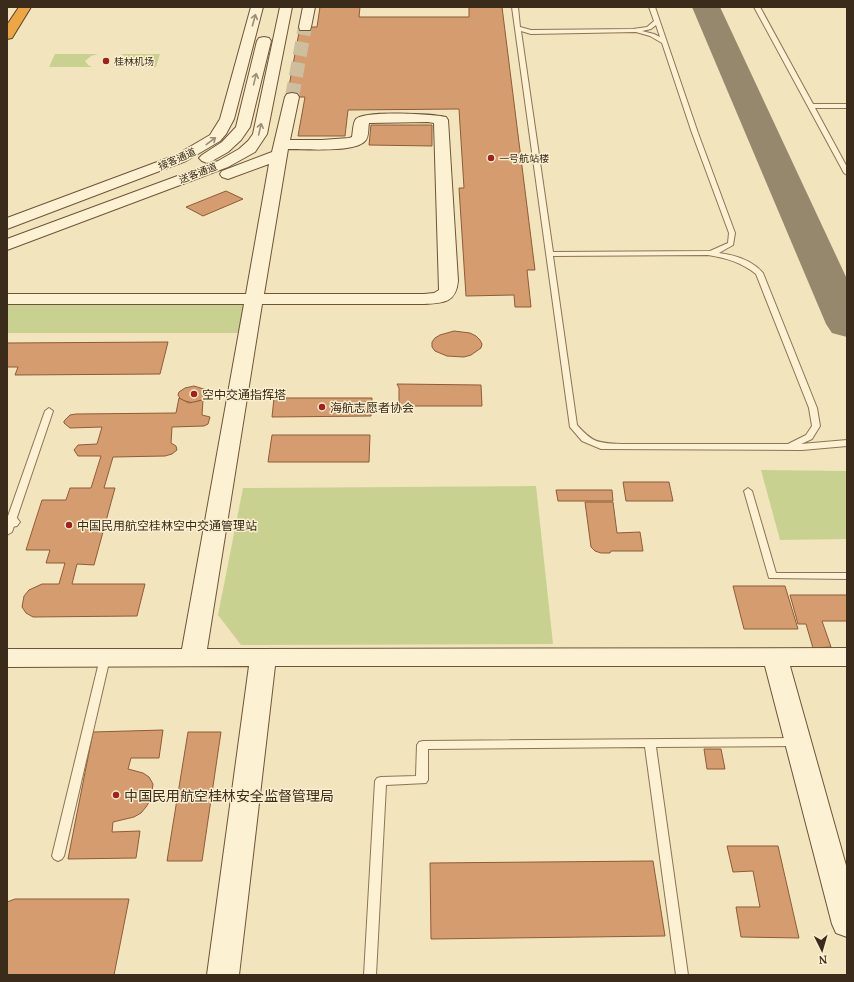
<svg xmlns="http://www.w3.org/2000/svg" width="854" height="982" viewBox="0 0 854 982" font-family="'PT Serif','Noto Sans SC',serif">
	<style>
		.green { fill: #c8d190 }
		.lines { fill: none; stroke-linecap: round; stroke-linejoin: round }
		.taxiway { fill: #96886c; fill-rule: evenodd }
		.building { fill: #d59c6f; stroke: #8e5c38 }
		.secondary-tunnel { stroke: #cdbf9d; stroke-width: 14; stroke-dasharray: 14 7; stroke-linecap: butt }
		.lane-casing { stroke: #8c7454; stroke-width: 2 }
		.street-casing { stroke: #8c7454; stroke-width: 2 }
		.secondary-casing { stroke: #6e5438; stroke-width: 2 }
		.highway-casing { stroke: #594129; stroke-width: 2 }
		.lane { fill: #fcf1d2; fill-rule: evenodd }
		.street { fill: #fcf1d2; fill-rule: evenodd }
		.secondary { fill: #fcf1d2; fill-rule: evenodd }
		.highway { fill: #eca644; fill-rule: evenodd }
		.oneway { stroke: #9b8e76 }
		.poi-dot { fill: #a2201e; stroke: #f9eece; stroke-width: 1.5 }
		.labels { text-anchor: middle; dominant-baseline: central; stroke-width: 3; stroke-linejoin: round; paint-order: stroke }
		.far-poi-label { font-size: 10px; fill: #3a2b1b; stroke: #f9eece; text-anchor: start }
		.far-street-label { font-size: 10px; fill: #3a2b1b; stroke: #f9eece }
		.poi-label { font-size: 12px; fill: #3a2b1b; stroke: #f9eece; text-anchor: start }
		.near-poi-label { font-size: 14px; fill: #3a2b1b; stroke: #f9eece; text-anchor: start }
	</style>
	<rect width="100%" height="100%" fill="#f2e4bd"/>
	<!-- green -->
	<g class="green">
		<polygon points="55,54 98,54 91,56 85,61 88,65 92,67 49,67"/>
		<polygon points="121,54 160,54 156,67 113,67 127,61 127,58"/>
		<polygon points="7,303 246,303 242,333 7,333"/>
		<polygon points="761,470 847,471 847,539 780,540"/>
		<polygon points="536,486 553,644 241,645 218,615 243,488"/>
	</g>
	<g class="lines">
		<!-- taxiway -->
		<polygon class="taxiway" points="692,7 720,7 847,279 847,337 832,333 826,324"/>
	</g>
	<!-- building -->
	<g class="building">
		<polygon points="320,7 360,7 359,17 469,17 469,7 502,7 535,270 527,270 531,307 515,307 514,295 466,296 459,188 464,188 459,109 348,110 345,136 298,136 305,97 287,97 300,27 317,27"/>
		<polygon points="371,125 432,125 432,146 369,145"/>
		<polygon points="226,191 243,199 203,216 186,207"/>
		<polygon points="454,331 470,333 476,336 480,340 482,344 481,348 471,355 464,357 447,356 435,351 432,347 432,342 435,338 440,335"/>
		<polygon points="168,342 160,374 15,375 18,367 7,367 7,343"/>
		<polygon points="397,384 481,385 482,406 399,406 399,388"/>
		<polygon points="194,386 207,390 209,395 207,398 193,403 181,400 178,395 179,392 185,388"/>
		<polygon points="179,398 189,403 203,400 202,415 210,417 208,424 204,426 172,427 171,443 176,446 177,450 172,454 165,456 113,457 104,488 115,488 94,565 77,564 72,584 145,584 137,616 33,617 26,613 22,607 24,596 29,590 42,584 59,584 65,563 46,563 50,550 26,550 42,500 66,500 70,488 91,488 101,456 78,456 74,450 78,445 97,444 102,427 70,428 64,423 64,421 70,415 76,414 176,413"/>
		<polygon points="274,398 372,398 371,416 272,417"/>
		<polygon points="272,435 370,435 369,462 268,462"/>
		<polygon points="623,482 669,482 673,501 626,501"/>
		<polygon points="556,490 612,490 613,501 558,501"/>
		<polygon points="585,502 613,502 617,533 640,532 643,551 611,551 610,553 601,553 595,551 591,547"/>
		<polygon points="733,586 785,586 798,629 744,629"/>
		<polygon points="790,595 847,595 847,621 822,621 831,647 813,648 806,624 798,624"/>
		<polygon points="163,730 159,758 131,758 128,769 143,773 149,777 153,784 151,799 146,807 141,813 134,817 113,822 112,832 140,831 136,858 68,859 93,732"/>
		<polygon points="188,732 221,732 202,861 167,861"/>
		<polygon points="704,749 721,749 725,769 707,769"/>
		<polygon points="727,846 778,846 799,938 741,937 736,907 760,907 753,871 733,872"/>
		<polygon points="653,861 665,936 431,939 430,863"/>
		<polygon points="15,899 129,899 114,975 7,975 7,902"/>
	</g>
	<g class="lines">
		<!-- secondary-tunnel -->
		<polyline class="secondary-tunnel" points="292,97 305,27"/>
		<defs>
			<g id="lane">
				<path d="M512,7H518L520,27L531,30L633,29L647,27L654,21L649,7H655L698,133L735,233L733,245L719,253C735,255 752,260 763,273L817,408L820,426L812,439L801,444L847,440V446L802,450L601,449L582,441L570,427ZM656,25L660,37L654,34L642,31L651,29ZM521,31L531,34L636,32L650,36L662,43L692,133L729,233L728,243L710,251L553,252ZM708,255C726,258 741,262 756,274L809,408L812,426L806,435L788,444H622C598,443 593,443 577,425L553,256Z"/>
				<polygon points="754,7 760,7 813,104 847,104 847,108 815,108 847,167 847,175 844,173"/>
				<polygon points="49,408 53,411 12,532 7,535 7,519 45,411"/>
				<polygon points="748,488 752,491 776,573 847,573 847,579 769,578 744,491"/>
				<polygon points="105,654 109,655 110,658 64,856 62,859 58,861 54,859 52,856 100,658 101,655"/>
				<polygon points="797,738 801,739 803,742 801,745 797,746 656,747 688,975 676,975 645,747 428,749 428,780 426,783 386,785 376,975 364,975 375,781 377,778 381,777 416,776 417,745 419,742 423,741"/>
			</g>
			<polygon id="street" points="7,516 17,518 20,522 17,526 7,528"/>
			<g id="secondary">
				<polygon points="251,7 263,7 234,119 226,134 220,141 186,161 7,229 7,218 176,155 210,135 220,119"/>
				<polygon points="280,7 292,7 267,134 255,152 228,167 7,250 7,239 218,161 239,149 248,141 253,134"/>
				<polygon points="303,7 315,7 311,27 310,30 300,30 299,27"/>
				<polygon points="264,37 269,38 271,41 250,127 241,140 228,152 212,161 207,163 202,161 199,158 202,155 222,142 236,127 257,41 259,38"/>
				<path d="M292,93L297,94L299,97L290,140H322L349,138L352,137C353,132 353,122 356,119C365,110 433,114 446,117L448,120L458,281C456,303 443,303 424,304H262L207,649L847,648V666H790L847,869V937L836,933L832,924L765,666H275L239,975H207L249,666L7,667V649H182L244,304H7V294H246L269,164L228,179L222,177L220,174L222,171L272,152L285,97L287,94ZM428,122L434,123L439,290L434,293L424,294H264L288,149C304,149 354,153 365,141C369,138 368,128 369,123Z"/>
			</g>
			<polygon id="highway" points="19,7 31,7 12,38 7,39 7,25"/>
		</defs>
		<!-- lane casing -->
		<use href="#lane" class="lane-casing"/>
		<!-- street casing -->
		<use href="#street" class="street-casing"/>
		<!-- secondary casing -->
		<use href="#secondary" class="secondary-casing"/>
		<!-- highway casing -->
		<use href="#highway" class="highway-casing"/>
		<!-- lane -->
		<use href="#lane" class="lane"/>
		<!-- street -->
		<use href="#street" class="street"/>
		<!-- secondary -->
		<use href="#secondary" class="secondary"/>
		<!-- highway -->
		<use href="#highway" class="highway"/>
	</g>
	<!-- one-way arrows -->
	<defs><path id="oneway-shaft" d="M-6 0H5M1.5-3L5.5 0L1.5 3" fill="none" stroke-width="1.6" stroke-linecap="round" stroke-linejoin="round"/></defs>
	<g class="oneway">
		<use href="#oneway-shaft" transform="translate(254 20) rotate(-75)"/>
		<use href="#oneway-shaft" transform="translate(255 79) rotate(-76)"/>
		<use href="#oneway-shaft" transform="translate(260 129) rotate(-77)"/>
		<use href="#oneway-shaft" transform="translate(211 141) rotate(-37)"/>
	</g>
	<!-- markers -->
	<g class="poi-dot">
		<circle cx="106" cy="61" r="4"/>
		<circle cx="491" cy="158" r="4"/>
		<circle cx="194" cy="394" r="4"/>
		<circle cx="322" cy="407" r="4"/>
		<circle cx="69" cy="525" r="4"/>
		<circle cx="116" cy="795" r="4"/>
	</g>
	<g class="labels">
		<!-- far-poi labels -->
		<g class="far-poi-label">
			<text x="114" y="61">桂林机场</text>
			<text x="499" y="158">一号航站楼</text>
		</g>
		<!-- far-street labels -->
		<g class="far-street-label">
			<text transform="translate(177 159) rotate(-24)">接客通道</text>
			<text transform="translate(198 173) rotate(-21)">送客通道</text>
		</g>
		<!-- poi labels -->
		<g class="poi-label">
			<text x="202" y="394">空中交通指挥塔</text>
			<text x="330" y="407">海航志愿者协会</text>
			<text x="77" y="525">中国民用航空桂林空中交通管理站</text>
		</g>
		<!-- near-poi labels -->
		<g class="near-poi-label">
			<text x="124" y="795">中国民用航空桂林安全监督管理局</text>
		</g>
	</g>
	<!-- border -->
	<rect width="854" height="982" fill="none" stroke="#3a2b1b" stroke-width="16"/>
	<!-- north arrow -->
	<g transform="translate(822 950) rotate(175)" stroke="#f9eece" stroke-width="3" paint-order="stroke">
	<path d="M0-3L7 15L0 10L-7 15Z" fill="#3a2b1b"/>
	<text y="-6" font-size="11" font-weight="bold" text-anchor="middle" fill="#3a2b1b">N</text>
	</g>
</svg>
